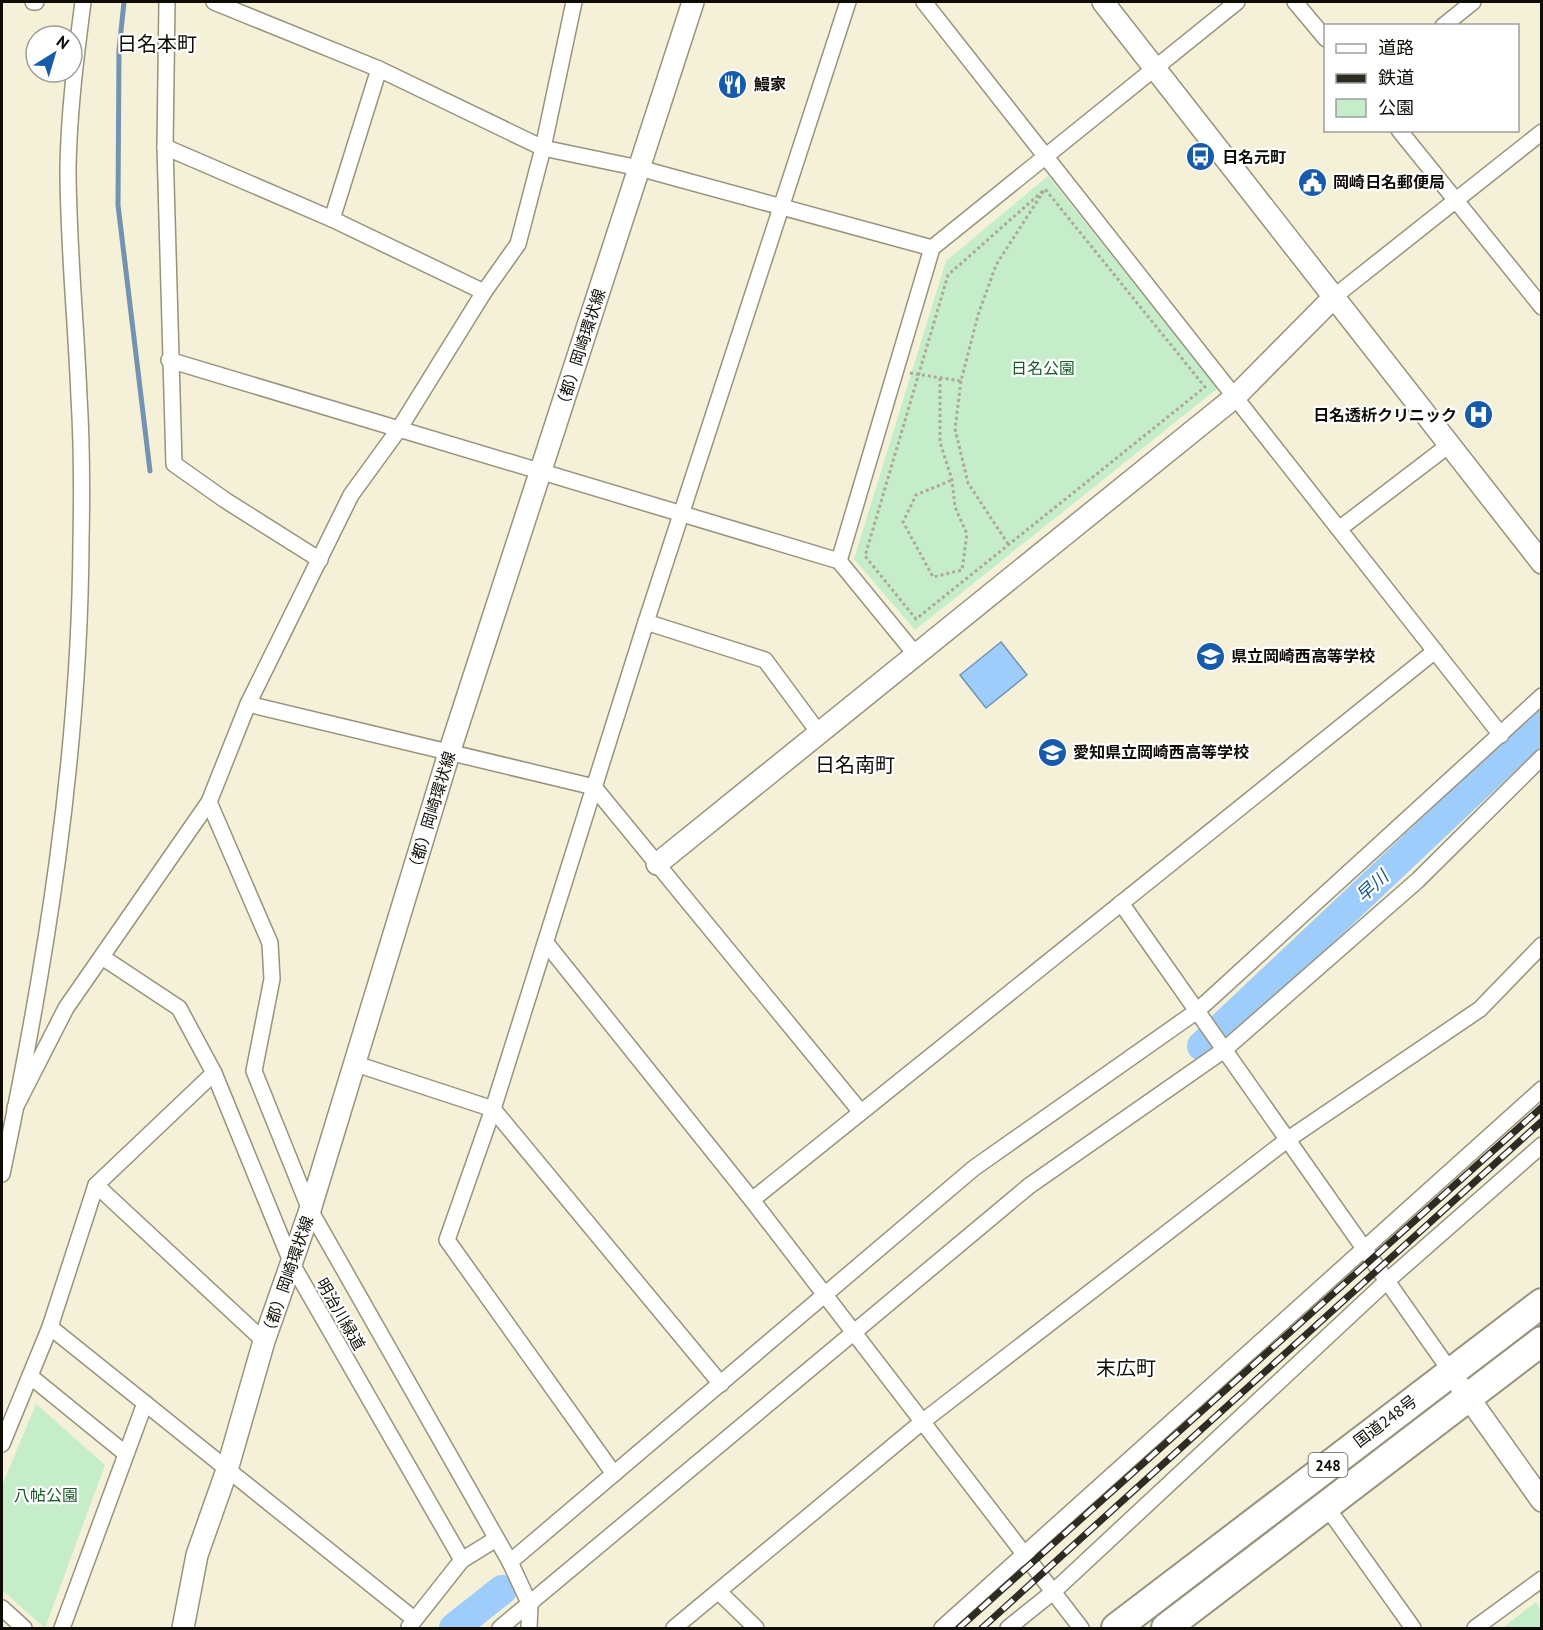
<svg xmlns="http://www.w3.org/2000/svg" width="1543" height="1630" viewBox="0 0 1543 1630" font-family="'PT Sans','Noto Sans JP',sans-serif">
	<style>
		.green { fill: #c5edc9 }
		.water { fill: #9ecdfb; stroke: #7393b1; stroke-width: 1.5 }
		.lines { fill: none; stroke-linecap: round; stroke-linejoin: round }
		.stream { stroke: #7393b1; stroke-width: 5 }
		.river { stroke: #9ecdfb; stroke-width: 30 }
		.street-casing { stroke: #98937c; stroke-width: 18 }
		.secondary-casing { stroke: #98937c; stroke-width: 24 }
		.highway-casing { stroke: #98937c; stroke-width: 32 }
		.path { stroke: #ada996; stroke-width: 3; stroke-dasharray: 3 3; stroke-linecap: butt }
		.street { stroke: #fff; stroke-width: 15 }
		.secondary { stroke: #fff; stroke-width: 21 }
		.highway { stroke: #fff; stroke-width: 28 }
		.rail-casing { stroke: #2e2b22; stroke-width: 7 }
		.rail { stroke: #fff; stroke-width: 4.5; stroke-dasharray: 14; stroke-linecap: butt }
		.labels { text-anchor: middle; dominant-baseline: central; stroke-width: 4.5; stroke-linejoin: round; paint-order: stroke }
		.shield { fill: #fff; stroke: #565550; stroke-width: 1.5 }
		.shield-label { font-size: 15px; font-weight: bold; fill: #0e0c05 }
		.poi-label { font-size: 16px; font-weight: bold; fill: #0e0c05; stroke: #fff; text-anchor: start }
		.street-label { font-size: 16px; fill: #0e0c05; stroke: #fff }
		.park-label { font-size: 16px; fill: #145926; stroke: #fff }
		.water-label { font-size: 18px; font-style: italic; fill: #18588c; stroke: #fff }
		.quarter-label { font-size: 20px; fill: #0e0c05; stroke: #fff }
	</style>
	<rect width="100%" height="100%" fill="#f5f0d8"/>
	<!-- green -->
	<g class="green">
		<polygon points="1048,176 1218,388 915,630 854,559 946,261"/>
		<polygon points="36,1404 105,1465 45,1628 2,1590 2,1486"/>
		<polygon points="1536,1602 1541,1611 1541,1628 1502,1628"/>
	</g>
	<!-- water -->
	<polygon class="water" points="1001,642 1027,675 986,708 960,675"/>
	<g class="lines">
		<!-- stream -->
		<polyline class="stream" points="124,2 119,50 118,205 150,471"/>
		<!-- river -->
		<g class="river">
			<polyline points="1202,1046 1542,725"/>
			<polyline points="454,1628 502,1590"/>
		</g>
		<defs>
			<g id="street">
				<polyline points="33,2 36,2"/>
				<polyline points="167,2 165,147 174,464 225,500 320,560"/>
				<polyline points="214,2 379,69 543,148 639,168 932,248"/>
				<polyline points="924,2 1501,735"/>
				<polyline points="1295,2 1326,39"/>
				<polyline points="1443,26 1473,2"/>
				<polyline points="1399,130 1542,307"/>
				<polyline points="165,147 332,219 484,292"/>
				<polyline points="332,219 379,69"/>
				<polyline points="1335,296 1542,132"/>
				<polyline points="169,360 839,561 916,655"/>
				<polyline points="1339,529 1449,445"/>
				<polyline points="839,561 932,248 1237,2"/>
				<polyline points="646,622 765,660 819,733"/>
				<polyline points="248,704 594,787 860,1111"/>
				<polyline points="209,802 270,943 272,979 254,1071 310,1210 510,1562 530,1605 529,1628"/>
				<polyline points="1121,903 1451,1372"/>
				<polyline points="546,943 752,1200 1081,1628"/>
				<polyline points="102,957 179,1008 214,1073 292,1264 462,1560"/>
				<polyline points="356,1064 493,1109 721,1384"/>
				<polyline points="15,1108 66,1008 209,802 248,704 351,495 399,429 484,292 518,244 543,148 574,2"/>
				<path d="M2,1174C46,965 80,754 81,540C82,492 82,445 79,397C76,321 68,244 68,167C69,111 76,56 83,2"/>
				<polyline points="96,1185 264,1341"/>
				<polyline points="752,1200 1435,651"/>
				<polyline points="50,1327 414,1619"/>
				<polyline points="30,1376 126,1454"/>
				<polyline points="2,1444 50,1327 96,1185 214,1073"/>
				<polyline points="614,1474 447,1240 493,1109 646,622 848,2"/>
				<polyline points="1326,1506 1413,1628"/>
				<polyline points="510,1562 974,1168 1197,1011 1542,696"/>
				<polyline points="719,1592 756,1628"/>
				<polyline points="2,1608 24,1628"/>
				<polyline points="409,1627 462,1560 496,1539"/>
				<polyline points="62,1628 145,1403"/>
				<polyline points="500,1628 1029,1186 1224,1050 1418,880 1542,757"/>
				<polyline points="674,1628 922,1422 1287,1140 1480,1009 1542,945"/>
				<polyline points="942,1628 1542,1089"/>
				<polyline points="1008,1628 1053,1592 1387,1281 1542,1145"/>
				<polyline points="1475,1628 1542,1579"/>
			</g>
			<g id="secondary">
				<polyline points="1103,2 1542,563"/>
				<polyline points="657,864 1235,397 1335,296"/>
				<polyline points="1461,1387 1542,1501"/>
				<polyline points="183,1628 197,1555 227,1470 264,1341 310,1210 450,750 693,2"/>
			</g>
			<g id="highway">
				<polyline points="1116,1628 1542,1303"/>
				<polyline points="1166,1628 1542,1341"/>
			</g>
		</defs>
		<!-- street casing -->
		<use href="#street" class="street-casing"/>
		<!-- secondary casing -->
		<use href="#secondary" class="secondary-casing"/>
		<!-- highway casing -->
		<use href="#highway" class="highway-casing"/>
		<!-- path -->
		<g class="path">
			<polyline points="910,373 961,381 978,315 996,265 1045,189 1205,387 916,619 865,556 948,275 1045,189"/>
			<polyline points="940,378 940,442 952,480 955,507 967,534 962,570 933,577 903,522 916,495 952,480"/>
			<polyline points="961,381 955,429 968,483 1008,544"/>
		</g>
		<!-- street -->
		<use href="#street" class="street"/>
		<!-- secondary -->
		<use href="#secondary" class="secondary"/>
		<!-- highway -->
		<use href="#highway" class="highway"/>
		<defs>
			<g id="rail">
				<polyline points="959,1628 1542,1107"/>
				<polyline points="982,1628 1542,1121"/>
			</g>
		</defs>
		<!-- rail casing -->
		<use href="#rail" class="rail-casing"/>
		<!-- rail -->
		<use href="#rail" class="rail"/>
	</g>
	<!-- icons -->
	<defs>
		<symbol id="restaurant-disc" viewBox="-11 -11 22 22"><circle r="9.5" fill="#175bab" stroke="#fff"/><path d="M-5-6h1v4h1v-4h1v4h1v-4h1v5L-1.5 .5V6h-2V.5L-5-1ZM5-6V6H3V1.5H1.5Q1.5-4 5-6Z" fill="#fff"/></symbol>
		<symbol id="bus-disc" viewBox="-11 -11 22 22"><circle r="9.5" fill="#175bab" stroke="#fff"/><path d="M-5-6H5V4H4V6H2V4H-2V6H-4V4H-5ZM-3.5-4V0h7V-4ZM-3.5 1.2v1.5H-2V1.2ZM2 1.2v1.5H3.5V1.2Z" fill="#fff"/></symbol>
		<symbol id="civic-disc" viewBox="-11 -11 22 22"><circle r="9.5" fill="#175bab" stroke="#fff"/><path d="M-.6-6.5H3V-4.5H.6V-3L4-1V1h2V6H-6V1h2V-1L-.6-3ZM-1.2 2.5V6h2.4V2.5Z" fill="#fff"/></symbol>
		<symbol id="hospital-disc" viewBox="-11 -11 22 22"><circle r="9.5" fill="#175bab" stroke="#fff"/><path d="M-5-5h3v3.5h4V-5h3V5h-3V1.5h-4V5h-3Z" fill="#fff"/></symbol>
		<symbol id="school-disc" viewBox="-11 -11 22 22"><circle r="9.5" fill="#175bab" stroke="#fff"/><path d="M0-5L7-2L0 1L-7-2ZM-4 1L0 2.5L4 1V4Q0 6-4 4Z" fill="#fff"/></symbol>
	</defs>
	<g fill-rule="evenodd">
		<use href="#restaurant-disc" x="716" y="68" width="33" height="33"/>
		<use href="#bus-disc" x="1184" y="140" width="33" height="33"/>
		<use href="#civic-disc" x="1296" y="166" width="33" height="33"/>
		<use href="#hospital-disc" x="1462" y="398" width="33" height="33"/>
		<use href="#school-disc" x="1194" y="640" width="33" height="33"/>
		<use href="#school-disc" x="1036" y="736" width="33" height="33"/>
	</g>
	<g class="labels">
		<!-- shield labels -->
		<rect class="shield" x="1308.5" y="1453" width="39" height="24" rx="4.5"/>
		<g class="shield-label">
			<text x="1328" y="1465">248</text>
		</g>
		<!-- poi labels -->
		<g class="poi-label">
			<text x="754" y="84">鰻家</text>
			<text x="1222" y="157">日名元町</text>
			<text x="1333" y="182">岡崎日名郵便局</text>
			<text x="1457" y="415" text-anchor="end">日名透析クリニック</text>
			<text x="1231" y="656">県立岡崎西高等学校</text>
			<text x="1073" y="752">愛知県立岡崎西高等学校</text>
		</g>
		<!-- street labels -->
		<g class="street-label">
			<text transform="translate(580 350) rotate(-72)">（都）岡崎環状線</text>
			<text transform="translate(431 813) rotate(-73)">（都）岡崎環状線</text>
			<text transform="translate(287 1277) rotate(-71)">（都）岡崎環状線</text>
			<text transform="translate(341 1314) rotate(60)">明治川緑道</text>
			<text transform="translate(1385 1421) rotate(-37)">国道248号</text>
		</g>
		<!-- park labels -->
		<g class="park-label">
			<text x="1043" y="368">日名公園</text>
			<text x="46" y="1495">八帖公園</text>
		</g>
		<!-- water labels -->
		<g class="water-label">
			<text transform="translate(1372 886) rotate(-43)">早川</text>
		</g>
		<!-- quarter labels -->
		<g class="quarter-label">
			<text x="157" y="44">日名本町</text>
			<text x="855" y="765">日名南町</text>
			<text x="1126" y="1368">末広町</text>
		</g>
	</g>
	<!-- border -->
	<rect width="1543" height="1630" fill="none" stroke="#0e0c05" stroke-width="6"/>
	<!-- legend -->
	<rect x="1324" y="24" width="195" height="108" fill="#ffffff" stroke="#9f9e9b" stroke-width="1.5"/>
	<rect x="1336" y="44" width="30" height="9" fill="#ffffff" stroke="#9f9e9b" stroke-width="1.5"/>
	<text x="1378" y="54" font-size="18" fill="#0e0c05">道路</text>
	<rect x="1336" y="74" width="30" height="9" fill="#2e2b22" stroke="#9f9e9b" stroke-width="1.5"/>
	<text x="1378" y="84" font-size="18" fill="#0e0c05">鉄道</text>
	<rect x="1336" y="99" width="30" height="18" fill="#c5edc9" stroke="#9f9e9b" stroke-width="1.5"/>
	<text x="1378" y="114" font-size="18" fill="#0e0c05">公園</text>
	<!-- north arrow -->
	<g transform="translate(54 54) rotate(37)"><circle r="28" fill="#ffffff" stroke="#9f9e9b" stroke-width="1.5"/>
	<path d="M0-4.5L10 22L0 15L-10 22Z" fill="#175bab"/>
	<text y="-9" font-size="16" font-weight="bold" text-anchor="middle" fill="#0e0c05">N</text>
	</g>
</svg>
